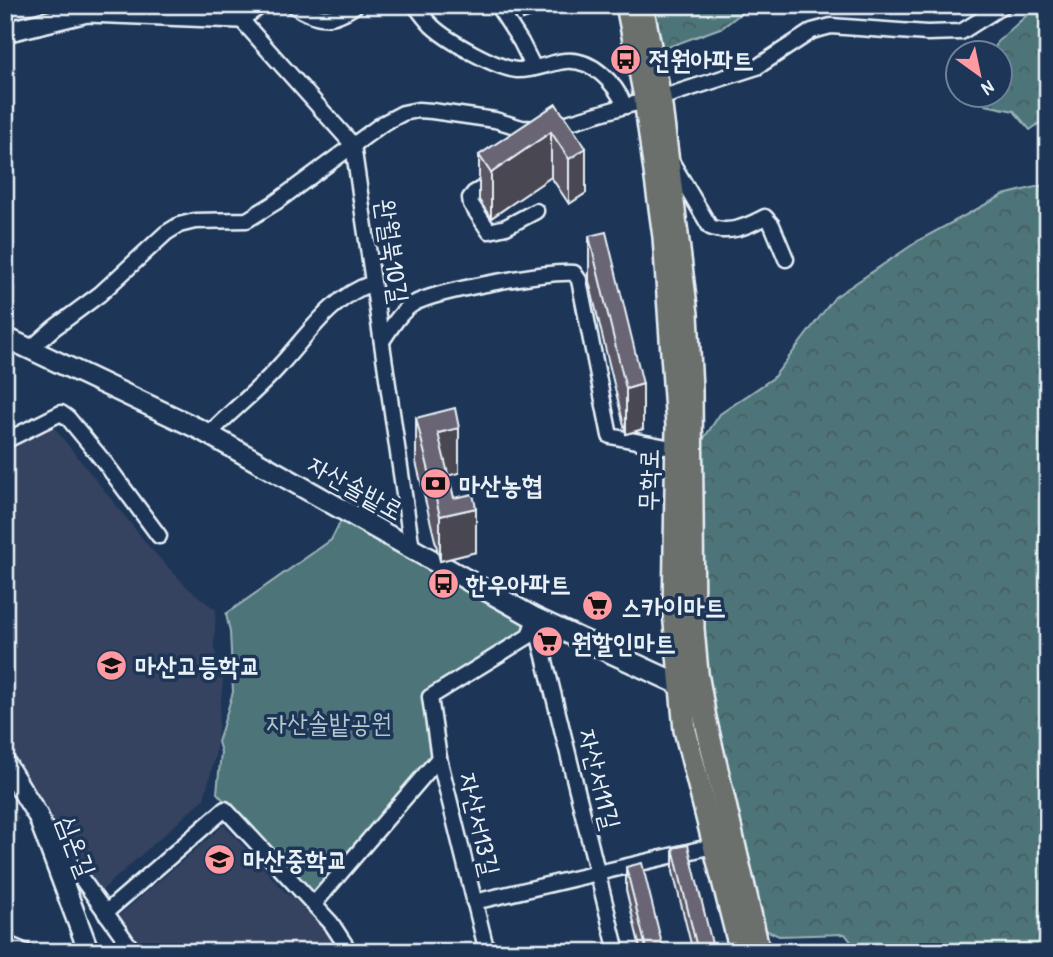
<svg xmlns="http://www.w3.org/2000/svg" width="1053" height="957" viewBox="0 0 1053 957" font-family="'Patrick Hand','Poor Story',sans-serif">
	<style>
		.built { fill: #344360 }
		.forest { fill: url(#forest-crowns); stroke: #9ab3b8; stroke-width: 2 }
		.park { fill: #4d7579; stroke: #9ab3b8; stroke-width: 2 }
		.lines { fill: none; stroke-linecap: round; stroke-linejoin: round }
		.street-casing { stroke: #e8f1f8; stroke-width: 19 }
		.secondary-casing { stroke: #e8f1f8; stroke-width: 24 }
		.primary-casing { stroke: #e8f1f8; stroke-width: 26 }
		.street { stroke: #1d3557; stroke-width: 14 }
		.secondary { stroke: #1d3557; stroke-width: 19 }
		.primary { stroke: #6c706d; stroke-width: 21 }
		.wall { fill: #5a5764; stroke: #e8f1f8; stroke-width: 2 }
		.shaded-wall { fill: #4a4751; stroke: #e8f1f8; stroke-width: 2 }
		.building { fill: #696574; stroke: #e8f1f8; stroke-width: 2 }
		.labels { text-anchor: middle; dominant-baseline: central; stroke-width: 7; stroke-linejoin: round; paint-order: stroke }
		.poi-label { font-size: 26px; font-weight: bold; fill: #e8f1f8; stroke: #1d3557; text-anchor: start }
		.street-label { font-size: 26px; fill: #e8f1f8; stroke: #1d3557 }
		.park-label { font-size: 26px; fill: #b2c6cc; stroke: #1d3557 }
	</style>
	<defs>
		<pattern id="forest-crowns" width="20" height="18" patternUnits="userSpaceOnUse" patternTransform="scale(1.75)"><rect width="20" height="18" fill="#4d7579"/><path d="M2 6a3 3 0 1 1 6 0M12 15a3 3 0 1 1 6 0" fill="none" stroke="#495c5f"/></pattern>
	</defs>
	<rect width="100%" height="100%" fill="#1d3557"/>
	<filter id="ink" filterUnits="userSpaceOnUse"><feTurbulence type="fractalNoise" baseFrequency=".0143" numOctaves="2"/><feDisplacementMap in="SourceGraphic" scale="14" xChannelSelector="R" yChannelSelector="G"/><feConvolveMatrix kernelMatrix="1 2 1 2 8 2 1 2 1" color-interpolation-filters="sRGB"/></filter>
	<g filter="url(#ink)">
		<!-- built -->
		<g class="built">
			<polygon points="52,425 151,549 188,588 216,610 214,647 223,682 215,757 204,799 101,891 5,750 5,450"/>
			<polygon points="5,799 20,819 5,828"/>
			<polygon points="224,825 286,893 316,912 343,952 123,952 107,926"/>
		</g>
		<!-- forest -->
		<g class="forest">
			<polygon points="650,5 752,5 723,27 663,49"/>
			<polygon points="1038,5 1048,5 1048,117 1030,130 1014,111 985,105 986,95 1000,94 1000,52 994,52 997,42"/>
			<polygon points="1048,184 1048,952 859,952 845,934 779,936 761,928 706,726 689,461 720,414 773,378 835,297 921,239 1003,195"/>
		</g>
		<!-- park -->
		<polygon class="park" points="343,517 530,622 526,634 426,695 435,754 312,897 217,793 221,752 218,742 233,692 230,632 226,614 331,540"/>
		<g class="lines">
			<defs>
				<g id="street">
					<polyline points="228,5 353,145 412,549"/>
					<path d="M293,5C318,21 332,22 356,5"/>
					<path d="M415,5C420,12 426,20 432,26C448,41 496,68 517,70C533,71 549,63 565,61C592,58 615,83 625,106"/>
					<polyline points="497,5 521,42 534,68"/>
					<path d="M670,159L710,227C728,235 748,226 765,217L772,225L786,259"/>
					<polyline points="493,182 474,193 470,198 471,204 489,231 506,227 536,211"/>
					<path d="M382,341C391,328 400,312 413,304C435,291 547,271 574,273L579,280L610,436L677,449"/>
					<polyline points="30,349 54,328 100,294 166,233 179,225 195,221 247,220 276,202 382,124 403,113 418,110 432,111 495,120 522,128 546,129 625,106 660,98 757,67 812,31 831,26 927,33 961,32 1004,5"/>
					<path d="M209,434C232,410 260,389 282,363C309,333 333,296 373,283"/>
					<polyline points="5,441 61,413 68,418 105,463 159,536"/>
					<polyline points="535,620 617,952"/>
					<polyline points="51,836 134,952"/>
					<polyline points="474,902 713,846"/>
					<polyline points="314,904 439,758"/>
					<polyline points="105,913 225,809 331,923 350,952"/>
					<polyline points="5,943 26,952"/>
					<polyline points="487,952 439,758 430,697 529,636 535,618"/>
				</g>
				<g id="secondary">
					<polyline points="5,32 87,12 239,18 258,5"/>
					<polyline points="5,346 13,341 201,430 535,618 681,685 692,686"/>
					<polyline points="5,763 38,816 89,952"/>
				</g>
				<g id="primary">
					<polyline points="627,5 644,92 664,237 677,426 674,612 685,730 741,952"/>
					<polyline points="642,5 660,98 687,314 691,389 693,629 697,673 705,718 759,952"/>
				</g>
			</defs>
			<!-- street casing -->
			<use href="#street" class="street-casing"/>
			<!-- secondary casing -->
			<use href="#secondary" class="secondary-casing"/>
			<!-- primary casing -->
			<use href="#primary" class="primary-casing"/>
			<!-- street -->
			<use href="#street" class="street"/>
			<!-- secondary -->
			<use href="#secondary" class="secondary"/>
			<!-- primary -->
			<use href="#primary" class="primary"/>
		</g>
		<!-- wall -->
		<g class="wall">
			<polygon points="518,5 566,5 523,20"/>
			<polygon points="556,104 586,193 569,204 551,177 491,218 479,200 479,155"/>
			<polygon points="589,236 643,429 626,434 589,281"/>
			<polygon points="416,418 459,473 448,475 454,498 476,552 440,561 416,462"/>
			<polygon points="673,848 714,952 693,952 673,872"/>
			<polygon points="626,867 664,952 641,952 626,890"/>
		</g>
		<!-- shaded-wall -->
		<g class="shaded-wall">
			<polygon points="523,5 566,5 523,20"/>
			<polygon points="551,132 551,177 491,218 491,173"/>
			<polygon points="586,148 586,193 569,204 569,159"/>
			<polygon points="643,384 643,429 626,434 626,389"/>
			<polygon points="459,428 459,473 438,478 438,433"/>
			<polygon points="476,508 476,552 440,561 440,516"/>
		</g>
		<!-- building -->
		<g class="building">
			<polygon points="556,104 586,148 569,159 551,132 491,173 479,155"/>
			<polygon points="606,232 643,384 626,389 589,236"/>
			<polygon points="455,408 459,428 438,433 454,498 473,494 476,508 440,516 416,418"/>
			<polygon points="688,845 714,952 698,952 673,848"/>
			<polygon points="642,863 664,952 647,952 626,867"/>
		</g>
	</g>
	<!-- icons -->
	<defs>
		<symbol id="bus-disc" viewBox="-11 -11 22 22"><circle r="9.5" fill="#ff9aa2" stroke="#1d3557"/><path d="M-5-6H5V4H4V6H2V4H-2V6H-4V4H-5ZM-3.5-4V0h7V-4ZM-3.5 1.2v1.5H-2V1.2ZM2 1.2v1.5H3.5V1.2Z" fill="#111"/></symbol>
		<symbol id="bank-disc" viewBox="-11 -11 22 22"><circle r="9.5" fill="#ff9aa2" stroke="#1d3557"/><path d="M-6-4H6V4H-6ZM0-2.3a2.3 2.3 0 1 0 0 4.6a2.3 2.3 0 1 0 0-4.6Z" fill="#111"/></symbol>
		<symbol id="supermarket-disc" viewBox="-11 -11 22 22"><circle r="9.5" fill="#ff9aa2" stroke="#1d3557"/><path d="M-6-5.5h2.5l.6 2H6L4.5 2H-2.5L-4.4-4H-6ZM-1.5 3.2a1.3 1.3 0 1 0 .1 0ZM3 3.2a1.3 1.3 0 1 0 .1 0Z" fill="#111"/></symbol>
		<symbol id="school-disc" viewBox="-11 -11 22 22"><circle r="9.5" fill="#ff9aa2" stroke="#1d3557"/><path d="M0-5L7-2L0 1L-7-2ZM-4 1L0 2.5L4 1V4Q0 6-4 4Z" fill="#111"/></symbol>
	</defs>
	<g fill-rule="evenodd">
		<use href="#bus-disc" x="608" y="42" width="35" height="35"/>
		<use href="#bank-disc" x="418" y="466" width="35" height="35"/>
		<use href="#bus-disc" x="426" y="566" width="35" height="35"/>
		<use href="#supermarket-disc" x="580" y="588" width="35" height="35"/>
		<use href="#supermarket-disc" x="530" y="624" width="35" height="35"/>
		<use href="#school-disc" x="94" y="648" width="35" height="35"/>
		<use href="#school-disc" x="202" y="842" width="35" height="35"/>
	</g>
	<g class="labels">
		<!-- poi labels -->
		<g class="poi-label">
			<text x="649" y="59">전원아파트</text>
			<text x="459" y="484">마산농협</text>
			<text x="466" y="583">한우아파트</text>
			<text x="621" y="606">스카이마트</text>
			<text x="571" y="642">원할인마트</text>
			<text x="135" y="665">마산고등학교</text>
			<text x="243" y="859">마산중학교</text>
		</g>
		<!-- street labels -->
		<g class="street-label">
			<text transform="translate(393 251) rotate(82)">완월북10길</text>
			<text transform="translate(648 480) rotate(-89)">무학로</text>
			<text transform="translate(356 487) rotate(29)">자산솔밭로</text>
			<text transform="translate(600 779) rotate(76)">자산서11길</text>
			<text transform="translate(480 824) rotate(77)">자산서13길</text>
			<text transform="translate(77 846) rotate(69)">심온길</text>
		</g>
		<!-- park labels -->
		<g class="park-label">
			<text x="329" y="722">자산솔밭공원</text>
		</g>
	</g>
	<!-- margin -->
	<rect width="1053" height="957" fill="none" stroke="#1d3557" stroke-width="28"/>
	<rect x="14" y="14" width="1025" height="929" fill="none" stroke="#e8f1f8" stroke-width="2.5" filter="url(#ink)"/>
	<!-- north arrow -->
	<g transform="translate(979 74) rotate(147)"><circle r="33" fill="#1d3557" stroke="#6e8097" stroke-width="2"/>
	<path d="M0-5L12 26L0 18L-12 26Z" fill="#ff9aa2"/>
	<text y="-10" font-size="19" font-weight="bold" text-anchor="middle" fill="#e8f1f8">N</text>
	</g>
</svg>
